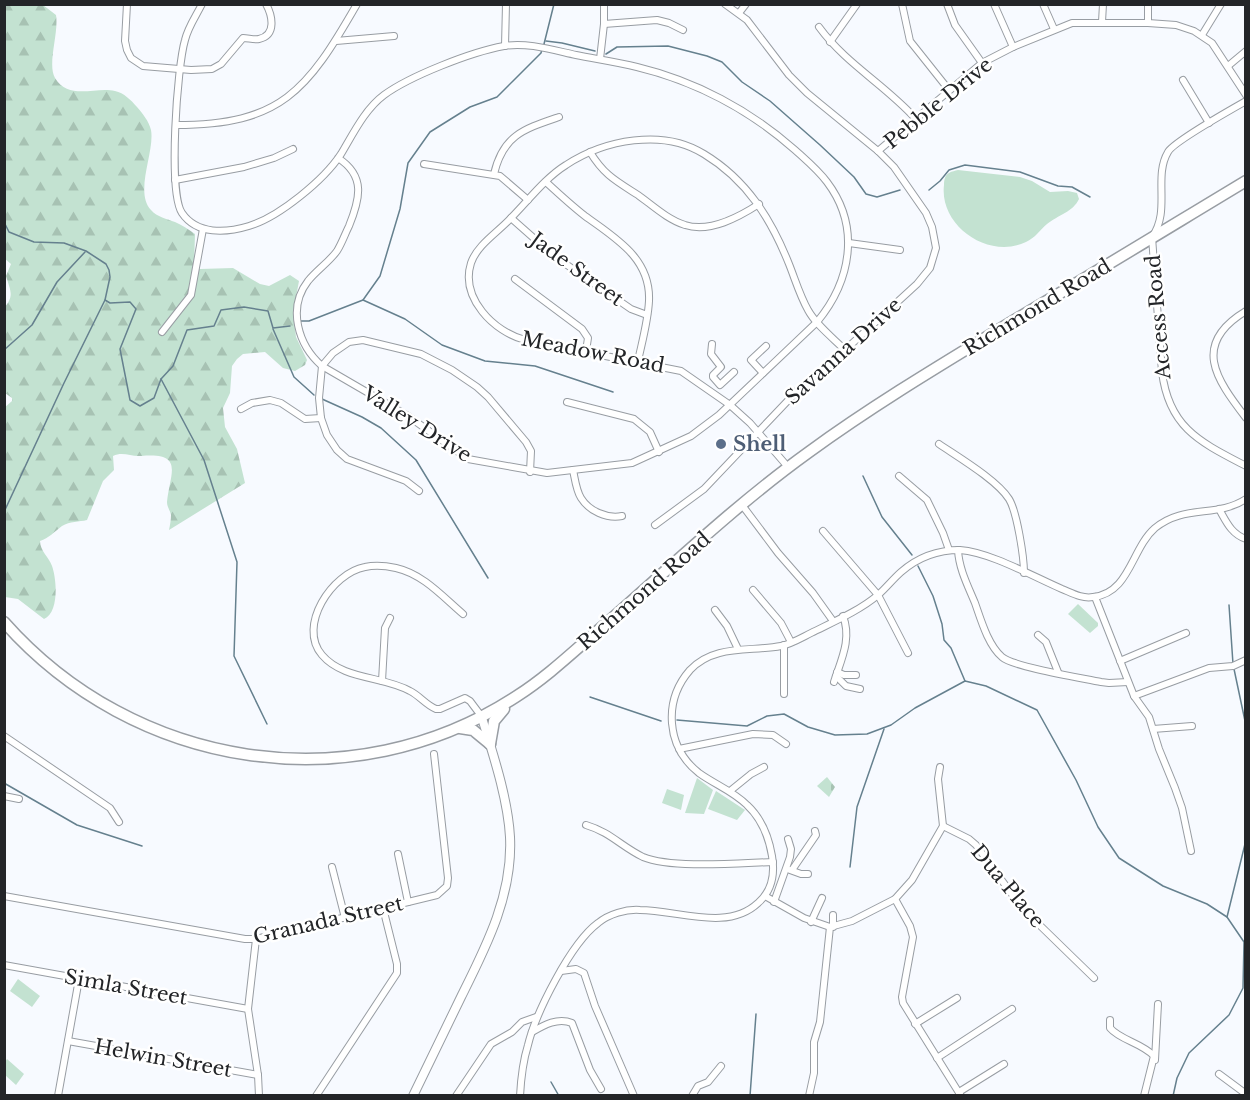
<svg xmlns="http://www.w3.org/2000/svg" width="1250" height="1100" viewBox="0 0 1250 1100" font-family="'Libre Baskerville',serif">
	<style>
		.green { fill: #c3e2d1 }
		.forest { fill: url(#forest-firs) }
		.cemetery { fill: url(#cemetery-stones) }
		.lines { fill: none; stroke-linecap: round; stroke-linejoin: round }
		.stream { stroke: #65808e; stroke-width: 1.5 }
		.street-casing { stroke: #989da3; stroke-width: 8 }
		.secondary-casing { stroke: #989da3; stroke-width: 10 }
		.highway-casing { stroke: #989da3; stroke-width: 13 }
		.street { stroke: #fff; stroke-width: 6 }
		.secondary { stroke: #fff; stroke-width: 8 }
		.highway { stroke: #fff; stroke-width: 10 }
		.service-dot { fill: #5c6f8a; stroke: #fff; stroke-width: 2 }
		.labels { text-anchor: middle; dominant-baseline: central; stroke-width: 5; stroke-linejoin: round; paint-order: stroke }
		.street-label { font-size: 20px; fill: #232528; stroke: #fff }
		.service-label { font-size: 20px; font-weight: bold; fill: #4e5e75; stroke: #fff; text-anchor: start }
	</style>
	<defs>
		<pattern id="forest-firs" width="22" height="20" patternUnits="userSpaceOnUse" patternTransform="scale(1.5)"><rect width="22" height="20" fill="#c3e2d1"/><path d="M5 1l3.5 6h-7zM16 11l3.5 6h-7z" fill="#a7c2b3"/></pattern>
		<pattern id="cemetery-stones" width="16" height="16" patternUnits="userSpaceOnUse" patternTransform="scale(1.5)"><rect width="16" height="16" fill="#c3e2d1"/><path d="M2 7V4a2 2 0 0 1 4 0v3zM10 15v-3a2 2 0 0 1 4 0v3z" fill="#a7c2b3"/></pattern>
	</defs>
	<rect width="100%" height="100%" fill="#f7faff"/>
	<!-- green -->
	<g class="green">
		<path d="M958,170L1020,177L1032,181L1050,192L1068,191L1077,193L1079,199C1073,212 1058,215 1047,224C1040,230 1035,238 1026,242C989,260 939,226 944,185C944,180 945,175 949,173C952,171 955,171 958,170Z"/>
		<polygon points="1078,604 1098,623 1098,626 1090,633 1068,614"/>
		<polygon points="697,778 713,790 704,814 685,813"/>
		<polygon points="667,789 684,795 681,810 662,803"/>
		<polygon points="716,791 745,810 737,820 708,809"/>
		<polygon points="18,979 40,996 32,1007 10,991"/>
		<polygon points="7,1059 24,1074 16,1085 5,1075 5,1062"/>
	</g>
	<!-- forest -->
	<path class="forest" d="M5,5H43L56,15C59,33 47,64 55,78C69,101 96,86 115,91C124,93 131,100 137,107C142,113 149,121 151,130C155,152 134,192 151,210C157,217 167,219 175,222C182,225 188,229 195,234L194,266L200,269L233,268L260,284L269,286L290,275L299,281L293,313L296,337L307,360L305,365L295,371L283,368L265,352L243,354L237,359L232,366L230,393L223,408L225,427L237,449L245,483L169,530C170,525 171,520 171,515C170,510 167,507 167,502C170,473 185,452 141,456C131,457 123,451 113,456L114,470L103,481L87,520C79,522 70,521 62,526C54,532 49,538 40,541C40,551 49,557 52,566C57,580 59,613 44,619L18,599L5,597L4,408L12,401V398L5,393L4,308C15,296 10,290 6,276L11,264L4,258Z"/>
	<!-- cemetery -->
	<polygon class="cemetery" points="827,777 835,787 829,797 817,786"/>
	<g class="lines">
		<!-- stream -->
		<g class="stream">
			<polyline points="546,41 562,43 595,51"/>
			<polyline points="544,44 554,4"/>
			<polyline points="606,54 617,47 668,46 707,56 722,62 742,82 770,101 820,145 854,177 866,194 877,197 900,190"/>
			<polyline points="929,190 940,181 949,170 965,165 1020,172 1058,186 1072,187 1090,197"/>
			<polyline points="4,222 9,232 34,242 64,243 86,251 106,264 109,270 110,277 105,300 110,303 130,302 136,309 120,349 130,400 140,406 154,398 161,379 173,366 187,330 214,326 221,310 244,307 268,311 273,328 290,326"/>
			<polyline points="363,300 405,319 442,345 485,361 535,366 613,392"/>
			<polyline points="300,321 309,321 363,300 380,276 400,209 408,163 430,132 470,107 497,97 541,53 542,49"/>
			<polyline points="273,329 294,377 314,395"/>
			<polyline points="4,350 32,325 57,282 85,252"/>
			<polyline points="161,379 204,460 237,562 234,656 267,724"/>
			<polyline points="322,399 362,417 381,428 416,460 488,578"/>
			<polyline points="863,476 882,517 912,555"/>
			<polyline points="4,512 64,383 105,300"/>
			<polyline points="918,566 933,596 942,624 944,640 951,648 965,681"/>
			<polyline points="1229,605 1233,664"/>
			<polyline points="1234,669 1245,721 1246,739"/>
			<polyline points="590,697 661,721"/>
			<polyline points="677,720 747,726 767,716 784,714 808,727 835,735 867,734 891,725 915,708 965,681 986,686 1037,710 1076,780 1098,827 1119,858 1163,886 1207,904 1227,917 1244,942 1243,988 1229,1015 1189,1053 1177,1078 1173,1096"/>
			<polyline points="4,783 77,825 142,846"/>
			<polyline points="850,867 857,807 884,729"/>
			<polyline points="1227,917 1246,840"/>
			<polyline points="551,1082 559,1096"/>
			<polyline points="750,1096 756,1014"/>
		</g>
		<defs>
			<g id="street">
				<path d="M127,4L125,41L127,50L131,58L143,66L191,70L212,69L221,64L243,38C248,38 254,40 259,39C277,35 272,15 266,4"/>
				<path d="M202,4C196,16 188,27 185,40C177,67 168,192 182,213C197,235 226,233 249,226C279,217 324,180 341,154C353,134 365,109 384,95C410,76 471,52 504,46C527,42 553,50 576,55C596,59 617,62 637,67C695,81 750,110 795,150C806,160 818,170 827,182C861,227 851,281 817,322L719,415L691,436L632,463L547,473L468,459L408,416L322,366C298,345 287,308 308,281C317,270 329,262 337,251C342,243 345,234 349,226C360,199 366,176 338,158"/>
				<polyline points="902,4 910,41 949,90"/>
				<polyline points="947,4 955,25 982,63"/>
				<polyline points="994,4 1013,47"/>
				<polyline points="1043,4 1054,29"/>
				<polyline points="1148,4 1148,23"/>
				<polyline points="739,13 746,4"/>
				<polyline points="1102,22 1103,4"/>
				<polyline points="604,24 657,20 669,23 683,30"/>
				<path d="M819,27C846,64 884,84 915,118"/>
				<polyline points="1202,35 1221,4"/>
				<polyline points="336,41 394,36"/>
				<polyline points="830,42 857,4"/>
				<polyline points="505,46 506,4"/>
				<polyline points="600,59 604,24 604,4"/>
				<polyline points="1228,66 1246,51"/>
				<polyline points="1183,80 1209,123"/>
				<path d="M1246,101C1232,109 1173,142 1168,152C1153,177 1171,211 1152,237L1162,372C1169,428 1200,442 1246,466"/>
				<path d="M176,125C281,125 307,91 357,4"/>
				<polyline points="878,151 982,63 1013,47 1072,23 1148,23 1176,25 1194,31 1212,43 1246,95"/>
				<path d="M590,152C604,175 616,181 638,195C652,205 668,220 685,225C710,233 739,217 759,204"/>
				<polyline points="424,164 500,176 528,200"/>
				<path d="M494,174C503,135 524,129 559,117"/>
				<polyline points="175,180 244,167 274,158 293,149"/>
				<path d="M546,182C559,194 572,206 585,216C615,238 651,258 649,301C648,321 642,342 638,361"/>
				<polyline points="511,218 554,256 631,309 647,315"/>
				<polyline points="849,243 900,250"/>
				<polyline points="515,279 582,329 588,338 586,351"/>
				<path d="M1246,311C1191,344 1216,379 1246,418"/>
				<polyline points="162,332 191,295 203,229"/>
				<polyline points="712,344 711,354 721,367 713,375 713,377 720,385 734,372"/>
				<polyline points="763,373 751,360 766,346"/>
				<polyline points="567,402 634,419 650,432 659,452"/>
				<polyline points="241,409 252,403 270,400 281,403 305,419 321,418"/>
				<path d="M939,444C958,457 997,480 1009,499C1017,512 1024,557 1024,573"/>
				<path d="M788,467L750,423L730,405L681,371L525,340C494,332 460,298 471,263C477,245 498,232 510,219C528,201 545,178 566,165C604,140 663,128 704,154C747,180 771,219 789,264C795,279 800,296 808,310C816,325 833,338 845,350"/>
				<path d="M573,470C575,479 576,490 581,498C589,511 607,519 622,516"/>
				<polyline points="899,476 927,500 943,533 949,550"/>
				<polyline points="419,491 406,481 347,459 337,450 327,435 321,418 319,398 322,366 333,353 349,342 363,340 421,354 452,370 477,387 488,397 526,442 531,451 530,472"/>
				<polyline points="742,505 778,553 813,593 833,621"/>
				<path d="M1219,509C1226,521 1231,534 1246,539"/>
				<polyline points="655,525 704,489 798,390 845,350 917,284 930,268 936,248 932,227 926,213 894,167 878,151 807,93 789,75 747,20 725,4"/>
				<polyline points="823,531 878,595 908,653"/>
				<path d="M958,550C959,569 968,586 975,603C981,620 988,645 1002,657C1013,667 1082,678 1101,682L1109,683L1128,682"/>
				<polyline points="753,590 781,623 791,642"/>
				<polyline points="1095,597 1134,696 1149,717 1159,749 1175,788 1182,808 1191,851"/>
				<polyline points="715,610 727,626 738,649"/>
				<path d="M463,614C443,597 423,574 396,568C387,566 374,565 365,567C332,573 297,626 322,655C343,680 384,676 410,691C420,696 426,705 436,709H440L465,698L470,701L482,717"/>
				<polyline points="1038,635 1046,642 1058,672"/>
				<polyline points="784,645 784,694"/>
				<polyline points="1120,661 1186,633"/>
				<polyline points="837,672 844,675 856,675"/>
				<polyline points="836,676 846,686 860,689"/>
				<polyline points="382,681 385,628 390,618"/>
				<path d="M834,682C841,660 852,639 843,616"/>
				<polyline points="1134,696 1209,668 1233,666 1246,660"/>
				<polyline points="1153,729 1192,726"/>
				<polyline points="4,736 110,808 119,822"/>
				<polyline points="679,749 753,734 773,735 786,744"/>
				<polyline points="730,791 751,774 764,767"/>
				<polyline points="4,796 19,799"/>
				<path d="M586,825C610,832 622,847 643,857C672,869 740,863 773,862"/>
				<polyline points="943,826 969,839 976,845 1022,908 1094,978"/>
				<polyline points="398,854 408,902"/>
				<polyline points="332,867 345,918"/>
				<polyline points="790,870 801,874 808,874"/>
				<polyline points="792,870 816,835 815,831"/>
				<polyline points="4,896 245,939 256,939 437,895 447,886 448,878 434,754"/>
				<polyline points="765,896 804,918 830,927 852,921 895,899 912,880 943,826 938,779 940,767"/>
				<polyline points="895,899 910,926 913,937 902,997 903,1003 961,1096"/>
				<polyline points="774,902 790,857 791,849 788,839"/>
				<polyline points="811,922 822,898"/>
				<polyline points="833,927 833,915"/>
				<polyline points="256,939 248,1009 258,1075 259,1096"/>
				<polyline points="4,965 248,1009"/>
				<polyline points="561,971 576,969 584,973 595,1006 634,1096"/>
				<path d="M1110,1020V1028C1120,1040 1142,1043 1154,1056L1144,1096"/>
				<polyline points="915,1024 957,998"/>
				<path d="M532,1032C544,1025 558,1017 572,1023L590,1070L601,1089"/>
				<polyline points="68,1041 258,1075"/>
				<polyline points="937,1058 1012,1009"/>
				<polyline points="1155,1060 1158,1004"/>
				<polyline points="1219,1074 1246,1094"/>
				<polyline points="959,1092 1004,1064"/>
				<polyline points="58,1096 79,979"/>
				<polyline points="316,1096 397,973 397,964 383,908"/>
				<polyline points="456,1096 491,1044 512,1032 522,1022 536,1017"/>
				<path d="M520,1096C521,1078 523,1061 528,1045C536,1012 571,943 598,923C609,914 626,909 640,910C678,910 727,932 758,903C772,891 775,874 772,856C769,838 761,818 747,805C733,791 714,784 699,773C666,747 663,701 690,670C714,644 750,652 781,646C791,644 801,638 811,633C833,622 859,611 878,595C886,588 893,579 901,572C917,558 938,550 960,550C990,552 1034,577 1062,589C1072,593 1082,599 1093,597C1130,593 1131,549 1155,528C1184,504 1217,518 1246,499"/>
				<polyline points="692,1096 698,1086 708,1082 721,1066"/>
				<polyline points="809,1096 814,1073 814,1042 820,1022 830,927"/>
			</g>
			<path id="secondary" d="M413,1096C429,1063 445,1030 461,997C486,947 513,895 510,837C508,799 493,754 482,718"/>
			<g id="highway">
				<path d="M4,622C134,769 352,804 517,696C550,675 578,647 608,622C674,564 738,503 809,452C875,404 944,363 1013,321C1091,275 1168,228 1246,181"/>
				<polyline points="460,728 473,730 490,744"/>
				<polyline points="490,744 494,721 504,709"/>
			</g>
		</defs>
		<!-- street casing -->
		<use href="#street" class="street-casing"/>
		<!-- secondary casing -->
		<use href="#secondary" class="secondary-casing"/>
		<!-- highway casing -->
		<use href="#highway" class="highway-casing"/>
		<!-- street -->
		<use href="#street" class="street"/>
		<!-- secondary -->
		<use href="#secondary" class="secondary"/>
		<!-- highway -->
		<use href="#highway" class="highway"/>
	</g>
	<!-- markers -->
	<circle class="service-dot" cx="721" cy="444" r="6"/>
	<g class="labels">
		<!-- street labels -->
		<g class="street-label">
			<text transform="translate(938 103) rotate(-39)">Pebble Drive</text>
			<text transform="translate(577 269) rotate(36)">Jade Street</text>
			<text transform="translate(1037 307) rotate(-31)">Richmond Road</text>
			<text transform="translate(1158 317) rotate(-95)">Access Road</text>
			<text transform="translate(843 351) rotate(-42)">Savanna Drive</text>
			<text transform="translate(593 352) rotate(11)">Meadow Road</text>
			<text transform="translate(417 424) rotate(32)">Valley Drive</text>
			<text transform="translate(644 591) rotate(-41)">Richmond Road</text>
			<text transform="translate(1008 886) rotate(50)">Dua Place</text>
			<text transform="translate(328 920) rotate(-13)">Granada Street</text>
			<text transform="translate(126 987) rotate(10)">Simla Street</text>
			<text transform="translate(163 1058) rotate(10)">Helwin Street</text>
		</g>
		<!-- service labels -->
		<g class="service-label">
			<text x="733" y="444">Shell</text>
		</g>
	</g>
	<!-- border -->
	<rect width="1250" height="1100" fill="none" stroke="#232528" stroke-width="12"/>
</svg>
